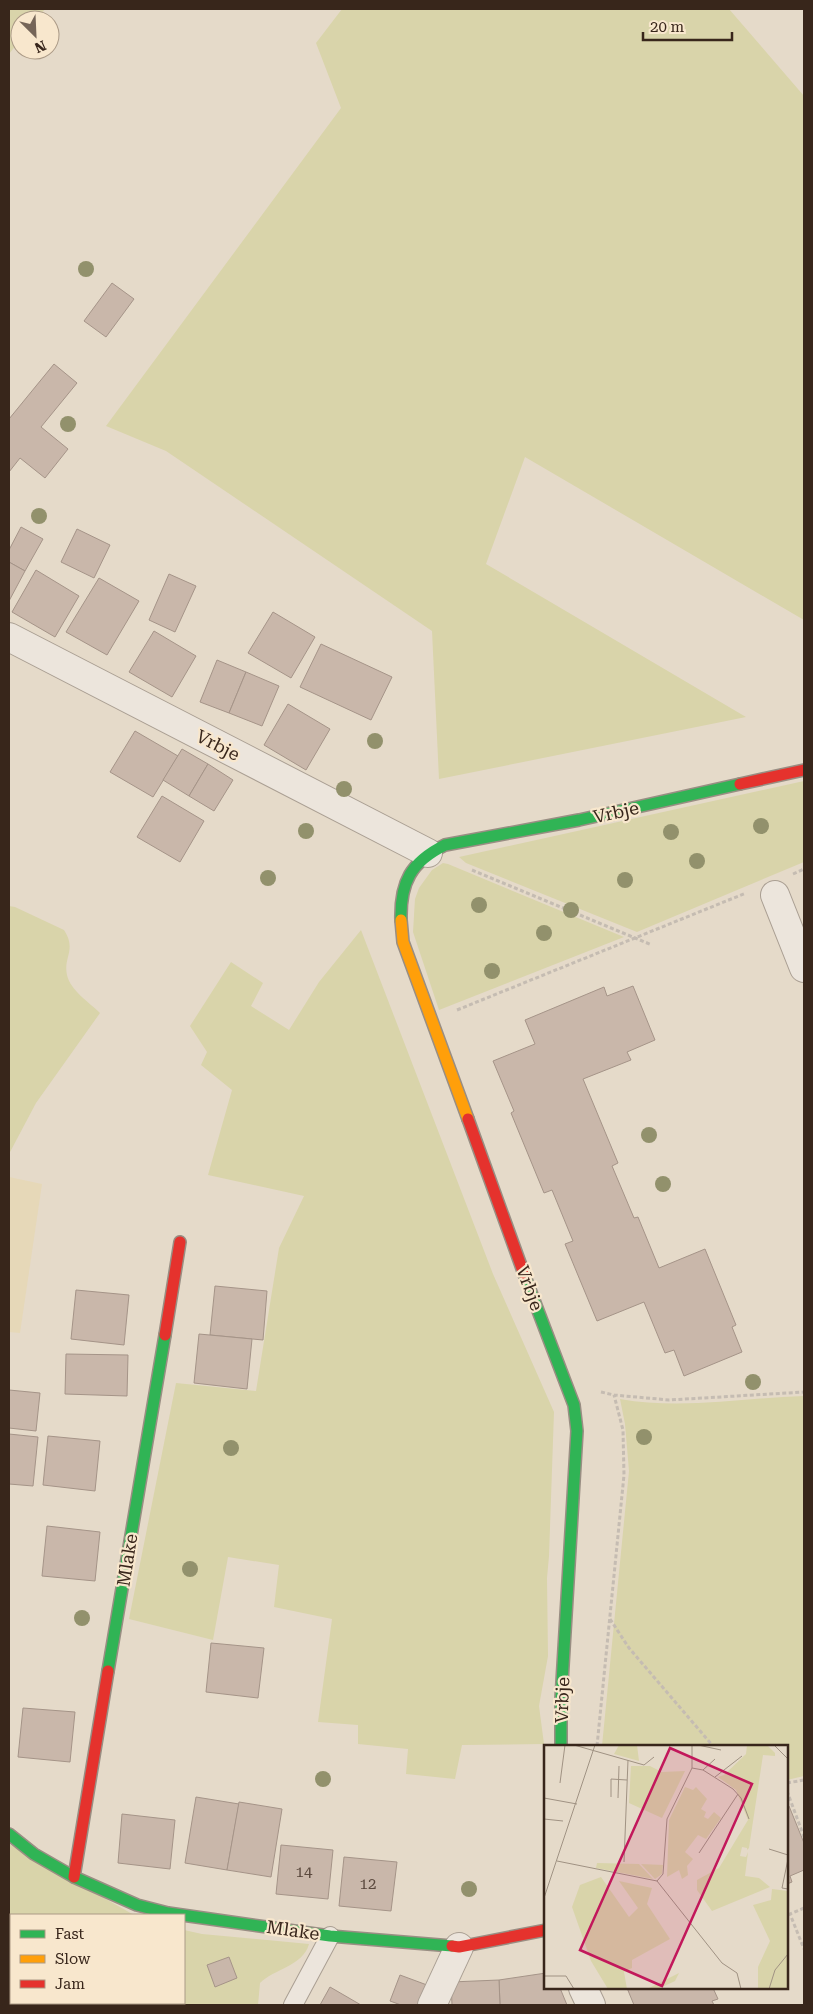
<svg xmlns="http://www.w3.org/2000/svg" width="813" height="2014" viewBox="0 0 813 2014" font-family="'Roboto Serif',serif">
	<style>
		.farmland { fill: #e6d8b8 }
		.green { fill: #d9d4aa }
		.building { fill: #c9b7aa; stroke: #a59488 }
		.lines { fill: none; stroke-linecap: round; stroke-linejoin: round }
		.lane-casing { stroke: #aa9f93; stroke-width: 20 }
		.street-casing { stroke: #aa9f93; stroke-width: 30 }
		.fast-casing { stroke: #998e83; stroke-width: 14 }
		.slow-casing { stroke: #998e83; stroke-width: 14 }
		.jam-casing { stroke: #998e83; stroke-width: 14 }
		.path { stroke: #c5bcb2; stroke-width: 3; stroke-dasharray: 4 2.5; stroke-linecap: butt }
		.lane { stroke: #ece5dc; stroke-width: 18 }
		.street { stroke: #ece5dc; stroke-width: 28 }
		.fast { stroke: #30b455; stroke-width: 11 }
		.slow { stroke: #ff9f0a; stroke-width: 11 }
		.jam { stroke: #e5322d; stroke-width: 11 }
		.tree { fill: #92916c }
		.labels { text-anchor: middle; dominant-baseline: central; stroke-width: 4.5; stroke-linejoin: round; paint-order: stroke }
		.number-label { font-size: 15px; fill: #5c4a3f }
		.street-label { font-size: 18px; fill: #38261b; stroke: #f8e7cd }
		.inset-road { fill: none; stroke: #a09283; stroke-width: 1 }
		.view { fill: #c2185b; fill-opacity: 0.15; stroke: #c2185b; stroke-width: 2.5 }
		.inset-edge { fill: none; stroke: #38261b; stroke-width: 2.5 }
	</style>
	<rect width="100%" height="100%" fill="#e5dac9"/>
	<!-- farmland -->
	<polygon class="farmland" points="9,1177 42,1184 20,1333 9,1332"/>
	<!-- green -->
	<g class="green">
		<polygon points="9,9 45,9 36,20 20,20 20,40 9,54"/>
		<polygon points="342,9 729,9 804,96 804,620 525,457 486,564 746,717 439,779 432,631 166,451 106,426 341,108 316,43"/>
		<polygon points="804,781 804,862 637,932 466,863 459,857"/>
		<polygon points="443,863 448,864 624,937 439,1010 413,932 415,899 419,888 432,870"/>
		<path d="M9,906L15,907L64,930C77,950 63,957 67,975C70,990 90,1003 100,1013L36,1103L9,1154Z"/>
		<polygon points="361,930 493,1274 554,1412 549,1556 547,1578 548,1656 539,1706 544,1744 462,1745 455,1779 406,1774 408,1749 358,1744 358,1725 318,1722 332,1619 274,1607 279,1565 228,1557 213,1640 129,1619 176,1383 256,1391 279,1248 304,1196 208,1175 232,1090 201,1065 207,1052 190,1026 231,962 263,983 251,1006 289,1030 319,982"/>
		<path d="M804,1396V1776L787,1780V1746H602L629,1471L625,1424L620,1399C681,1410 742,1398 804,1396Z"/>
		<path d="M9,1844L134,1915H11V2003H184V1930L202,1934L309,1944C303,1966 274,1969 260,1983L258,2005H9Z"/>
	</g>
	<!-- building -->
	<g class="building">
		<polygon points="112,283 134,299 106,337 84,321"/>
		<polygon points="54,364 77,383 41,427 68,449 45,478 20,458 9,472 9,419"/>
		<polygon points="21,527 43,539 25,571 9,562 9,550"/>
		<polygon points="77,529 110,545 94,578 61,562"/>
		<polygon points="9,562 25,571 9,601"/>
		<polygon points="36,570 79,596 55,637 12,612"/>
		<polygon points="169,574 196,586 175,632 149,620"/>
		<polygon points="99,578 139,601 107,655 66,632"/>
		<polygon points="273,612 315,637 291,678 248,653"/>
		<polygon points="154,631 196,656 172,697 129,672"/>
		<polygon points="321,644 392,677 371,720 300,687"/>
		<polygon points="217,660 246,672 229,713 200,702"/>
		<polygon points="246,672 279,686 262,726 229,713"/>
		<polygon points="288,704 330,729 306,770 264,745"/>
		<polygon points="135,731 178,756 153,797 110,772"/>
		<polygon points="182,749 208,764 189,796 163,780"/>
		<polygon points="208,764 233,780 214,811 189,796"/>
		<polygon points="162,796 204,821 180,862 137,837"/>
		<polygon points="633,986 655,1040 627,1052 631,1060 583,1079 618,1163 612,1166 634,1218 638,1217 659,1268 705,1249 736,1325 732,1327 742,1352 684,1376 674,1350 665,1353 644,1302 597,1321 565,1244 573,1241 552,1190 544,1193 511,1113 514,1111 493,1061 535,1044 525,1020 604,987 607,996"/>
		<polygon points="215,1286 267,1291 263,1340 210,1335"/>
		<polygon points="76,1290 129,1295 124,1345 71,1339"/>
		<polygon points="199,1334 252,1339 247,1389 194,1383"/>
		<polygon points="66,1354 128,1355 127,1396 65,1394"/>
		<polygon points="9,1390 40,1393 36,1431 9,1428"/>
		<polygon points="9,1434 38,1437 33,1486 9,1484"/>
		<polygon points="48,1436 100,1441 95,1491 43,1485"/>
		<polygon points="47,1526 100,1532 95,1581 42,1576"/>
		<polygon points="211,1643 264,1648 258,1698 206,1692"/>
		<polygon points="23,1708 75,1712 70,1762 18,1757"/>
		<polygon points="196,1797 239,1804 227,1870 185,1863"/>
		<polygon points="239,1802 282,1809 271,1877 227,1870"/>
		<polygon points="789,1806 804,1843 804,1870 790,1876 792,1882 787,1884 787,1807"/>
		<polygon points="122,1814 175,1820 170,1869 118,1863"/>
		<polygon points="281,1845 333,1850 328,1899 276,1894"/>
		<polygon points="344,1857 397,1862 391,1911 339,1906"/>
		<polygon points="229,1957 237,1978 215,1987 207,1965"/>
		<polygon points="546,1973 546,1988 560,1988 567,2005 500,2005 499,1980"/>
		<polygon points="400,1975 427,1985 419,2005 401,2005 390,2001"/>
		<polygon points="499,1980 500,2005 452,2005 451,1982"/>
		<polygon points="330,1987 361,2005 320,2005"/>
		<polygon points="627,1988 713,1988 718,1999 712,2001 714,2005 634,2005"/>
	</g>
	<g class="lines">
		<defs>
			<polyline id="lane" points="293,2005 330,1936"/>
			<g id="street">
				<polyline points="9,637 428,853"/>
				<polyline points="775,895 804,968"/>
				<polyline points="583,1988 591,2005"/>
				<polyline points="432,2005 459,1947"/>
			</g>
			<g id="fast">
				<path d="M401,920C400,882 411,862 445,845L579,820L740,784"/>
				<polyline points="524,1274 574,1405 577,1431 561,1699 561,1746"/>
				<polyline points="108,1671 165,1335"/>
				<polyline points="9,1834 34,1854 74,1877 137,1905 168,1913 330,1936 452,1946"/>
			</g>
			<polyline id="slow" points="401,920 403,942 468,1119"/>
			<g id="jam">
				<polyline points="740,784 804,770"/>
				<polyline points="468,1119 524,1274"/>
				<polyline points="165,1335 180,1242"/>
				<polyline points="74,1877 108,1671"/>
				<polyline points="452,1946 459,1947 546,1930"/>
			</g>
		</defs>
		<!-- lane casing -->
		<use href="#lane" class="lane-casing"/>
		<!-- street casing -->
		<use href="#street" class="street-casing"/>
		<!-- fast casing -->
		<use href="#fast" class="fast-casing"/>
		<!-- slow casing -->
		<use href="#slow" class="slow-casing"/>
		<!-- jam casing -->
		<use href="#jam" class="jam-casing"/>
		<!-- path -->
		<g class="path">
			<polyline points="472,870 652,945"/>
			<polyline points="793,874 804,869"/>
			<polyline points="457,1010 746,893"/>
			<polyline points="601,1392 614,1395 669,1400 804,1392"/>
			<polyline points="610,1619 629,1648 713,1746"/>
			<polyline points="597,1746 624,1475 623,1430 614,1395"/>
			<polyline points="787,1783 804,1780"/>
			<polyline points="787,1791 804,1837"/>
			<polyline points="804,1908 790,1914 804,1949"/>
		</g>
		<!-- lane -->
		<use href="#lane" class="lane"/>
		<!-- street -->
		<use href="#street" class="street"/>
		<!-- fast -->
		<use href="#fast" class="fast"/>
		<!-- slow -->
		<use href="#slow" class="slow"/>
		<!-- jam -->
		<use href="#jam" class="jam"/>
	</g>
	<!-- trees -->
	<g class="tree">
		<circle cx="86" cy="269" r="8"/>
		<circle cx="68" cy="424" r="8"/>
		<circle cx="39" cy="516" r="8"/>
		<circle cx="375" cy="741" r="8"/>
		<circle cx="344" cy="789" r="8"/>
		<circle cx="761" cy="826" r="8"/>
		<circle cx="306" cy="831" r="8"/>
		<circle cx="671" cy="832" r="8"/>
		<circle cx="697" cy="861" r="8"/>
		<circle cx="268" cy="878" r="8"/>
		<circle cx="625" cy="880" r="8"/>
		<circle cx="479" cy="905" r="8"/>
		<circle cx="571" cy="910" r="8"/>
		<circle cx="544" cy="933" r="8"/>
		<circle cx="492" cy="971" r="8"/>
		<circle cx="649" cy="1135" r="8"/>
		<circle cx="663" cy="1184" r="8"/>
		<circle cx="753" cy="1382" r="8"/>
		<circle cx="644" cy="1437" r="8"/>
		<circle cx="231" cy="1448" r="8"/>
		<circle cx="190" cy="1569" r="8"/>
		<circle cx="82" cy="1618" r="8"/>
		<circle cx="323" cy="1779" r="8"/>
		<circle cx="469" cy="1889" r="8"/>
	</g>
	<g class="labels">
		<!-- number labels -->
		<g class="number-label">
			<text x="304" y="1872">14</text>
			<text x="368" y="1884">12</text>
		</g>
		<!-- street labels -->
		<g class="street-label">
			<text transform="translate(218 745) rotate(27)">Vrbje</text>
			<text transform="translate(616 812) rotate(-12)">Vrbje</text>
			<text transform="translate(530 1288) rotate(70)">Vrbje</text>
			<text transform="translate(127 1560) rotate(-81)">Mlake</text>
			<text transform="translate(562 1700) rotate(-88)">Vrbje</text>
			<text transform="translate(293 1930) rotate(8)">Mlake</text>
		</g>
	</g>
	<!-- overview -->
	<g transform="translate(544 1745)">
		<rect width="244" height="244" fill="#e5dac9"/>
		<path d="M75,0H93L95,16L70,9ZM203,0H223L231,8V11L219,10L205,103L203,105V103L198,102L196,111L202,112L204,107L201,131L215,133L226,142L168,166L153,145V135L175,123L204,75L192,45L174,32L180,30L202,9ZM87,21H106L118,27L141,26L118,73L85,58ZM141,42L149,45L152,42L163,54L157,64L162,67L160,72L164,74L170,67L177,73L162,94L154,90L141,107L149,114L143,121L144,130L138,134L135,125L123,132L125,75ZM53,118L95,119L109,134L52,123ZM97,119L119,120L118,129L111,134ZM57,132L85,172L94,163L75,136L108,143L103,159L126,194L88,215V223L80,227L83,244H64L47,216L28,162L36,140ZM228,144L244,146V244H214V222L226,196L209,160L227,155ZM135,228L131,236L114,244H103Z" fill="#d9d4aa"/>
		<path class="inset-road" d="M30,0L100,20L110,12M154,0L177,5M230,0L244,14M148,23L159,25L189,44L197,53L205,74M159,25L171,14M171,32L198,11M16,38L21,0M67,52V34L83,35M0,53L33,59M74,53L75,21M0,74L19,76M225,104L244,110M155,108L194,49M244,114L238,143L244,144M13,116L113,136L178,218L193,228L197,244M80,117L84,15M113,136L119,129L123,74L148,23V0M0,153L51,0M0,231H22L30,244M225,244L231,225L244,209"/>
		<path class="view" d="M126,3L208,39L118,241L36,205Z"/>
		<rect width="244" height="244" class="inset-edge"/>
	</g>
	<!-- border -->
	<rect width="813" height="2014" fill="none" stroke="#38261b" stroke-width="20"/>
	<!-- legend -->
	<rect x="10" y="1914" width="175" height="90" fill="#f8e7cd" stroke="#ab9a86"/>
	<rect x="20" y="1930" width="25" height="8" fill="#30b455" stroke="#ab9a86"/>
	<text x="55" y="1939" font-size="15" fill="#38261b">Fast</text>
	<rect x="20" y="1955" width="25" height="8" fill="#ff9f0a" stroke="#ab9a86"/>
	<text x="55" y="1964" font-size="15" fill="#38261b">Slow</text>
	<rect x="20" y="1980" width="25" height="8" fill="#e5322d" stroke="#ab9a86"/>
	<text x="55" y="1989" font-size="15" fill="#38261b">Jam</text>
	<!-- north arrow -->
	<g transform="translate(35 35) rotate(156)"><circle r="24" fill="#f8e7cd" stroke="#ab9a86"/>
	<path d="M0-4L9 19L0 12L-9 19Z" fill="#756558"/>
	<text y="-8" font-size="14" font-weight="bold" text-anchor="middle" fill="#38261b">N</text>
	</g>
	<!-- scale -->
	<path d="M643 32v8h89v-8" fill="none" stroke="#38261b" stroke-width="2.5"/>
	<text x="650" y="32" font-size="15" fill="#38261b" stroke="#f8e7cd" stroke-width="4" paint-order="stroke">20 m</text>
</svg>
